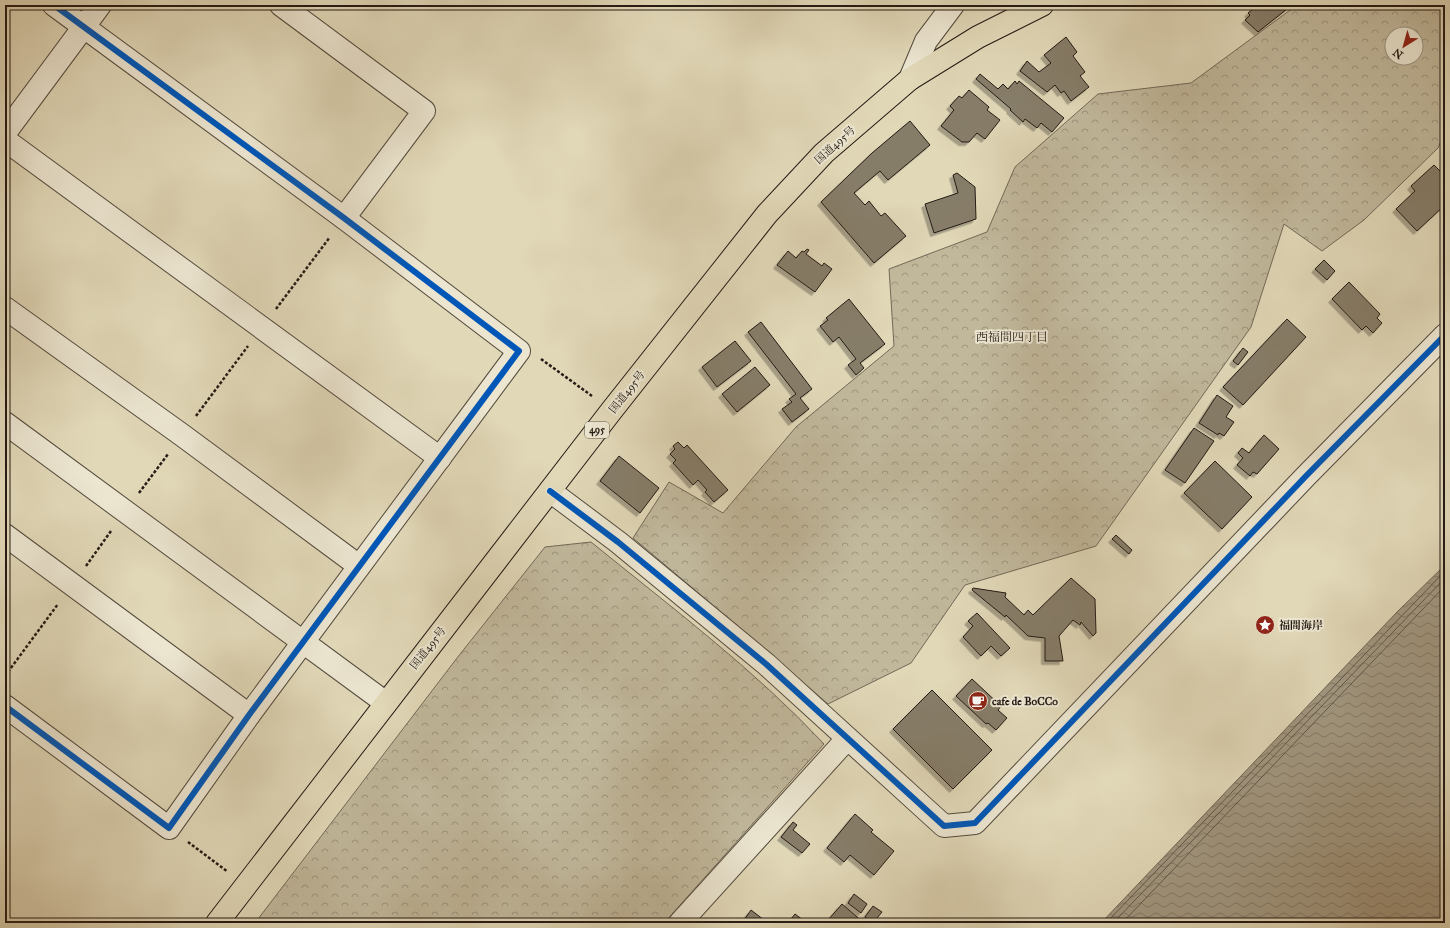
<svg xmlns="http://www.w3.org/2000/svg" width="1450" height="928" viewBox="0 0 1450 928" font-family="'IM FELL Great Primer','Noto Serif JP',serif">
	<style>
		.forest { fill: url(#forest-crowns); stroke: #726958; fill-rule: evenodd }
		.water { fill: url(#water-waves); stroke: #6f6555 }
		.lines { fill: none; stroke-linecap: round; stroke-linejoin: round }
		.shore { stroke: #62584a; stroke-width: 1 }
		.building { fill: #867d69; stroke: #241a14; filter: url(#shadow) }
		.street-casing { stroke: #534a3d; stroke-width: 24 }
		.highway-casing { stroke: #241a14; stroke-width: 24 }
		.path { stroke: #241a14; stroke-width: 2.5; stroke-dasharray: 3 2; stroke-linecap: butt }
		.street { stroke: #ece6d1; stroke-width: 22 }
		.highway { stroke: #e1d8b8; stroke-width: 22 }
		.cycleway-casing { stroke: #ece6d1; stroke-width: 8 }
		.cycleway { stroke: #0057b8; stroke-width: 6 }
		.labels { text-anchor: middle; dominant-baseline: central; stroke-width: 4; stroke-linejoin: round; paint-order: stroke }
		.shield { fill: #ece6d1; stroke: #60574d; stroke-width: 1 }
		.shield-label { font-size: 10px; font-weight: bold; fill: #241a14 }
		.street-label { font-size: 11px; fill: #241a14; stroke: #ece6d1 }
		.poi-label { font-size: 11px; font-weight: bold; fill: #241a14; stroke: #ece6d1; text-anchor: start }
		.neighbourhood-label { font-size: 12px; fill: #241a14; stroke: #ece6d1 }
	</style>
	<defs>
		<pattern id="forest-crowns" width="20" height="18" patternUnits="userSpaceOnUse"><rect width="20" height="18" fill="#c1b89c"/><path d="M2 6a3 3 0 1 1 6 0M12 15a3 3 0 1 1 6 0" fill="none" stroke="#9d957e"/></pattern>
		<pattern id="water-waves" width="16" height="10" patternUnits="userSpaceOnUse"><rect width="16" height="10" fill="#a19780"/><path d="M0 5q4-4 8 0t8 0" fill="none" stroke="#837a68"/></pattern>
		<filter id="shadow"><feDropShadow dx="-3.5" dy="3.5" stdDeviation="0" flood-color="#0004"/></filter>
	</defs>
	<rect width="100%" height="100%" fill="#e1d8b8"/>
	<filter id="stains"><feTurbulence type="fractalNoise" baseFrequency=".005" numOctaves="4"/><feColorMatrix values="0 0 0 0 .2 0 0 0 0 .09 0 0 0 0 .02 0 0 0 .5 -.17"/></filter>
	<radialGradient id="worn" r=".72"><stop offset=".6" stop-color="#630" stop-opacity="0"/><stop offset="1" stop-color="#630" stop-opacity=".3"/></radialGradient>
	<!-- forest -->
	<g class="forest">
		<path d="M1297,5H1445V132L1438,148L1364,220L1322,251L1284,224L1251,327L1096,546L965,585L911,663L828,704L746,633L633,538L669,482L723,513L796,427L894,346L889,269L987,232L1015,167L1098,94L1191,83ZM1392,34H1416V58H1392Z"/>
		<path d="M591,542C671,607 754,669 824,744L664,923H255L457,658L545,547Z"/>
	</g>
	<!-- water -->
	<polygon class="water" points="1445,565 1445,923 1101,923 1398,611"/>
	<g class="lines">
		<!-- shore -->
		<g class="shore">
			<polyline points="1106,923 1445,571"/>
			<polyline points="1113,923 1445,578"/>
			<polyline points="1122,923 1445,586"/>
		</g>
	</g>
	<!-- building -->
	<g class="building">
		<polygon points="1258,5 1292,5 1258,32 1245,20 1250,15 1248,13"/>
		<polygon points="1066,37 1077,52 1073,56 1085,72 1080,76 1089,87 1071,101 1064,91 1061,93 1055,85 1047,92 1020,71 1027,61 1039,72 1051,63 1044,55"/>
		<polygon points="980,74 998,89 1003,84 1008,89 1015,81 1017,84 1019,81 1064,118 1052,132 1041,123 1037,128 1025,119 1023,122 1010,110 1011,109 976,79"/>
		<polygon points="969,90 989,107 987,110 1000,120 985,139 977,133 969,142 962,142 941,126 954,110 950,106 959,96 962,98"/>
		<polygon points="910,121 930,145 888,180 880,171 854,193 865,205 869,201 881,216 885,213 906,236 874,263 821,202 872,153"/>
		<polygon points="1434,165 1445,176 1445,205 1417,231 1396,209 1415,191 1411,186"/>
		<polygon points="957,173 975,187 976,219 934,233 925,204 958,193 953,175"/>
		<polygon points="807,249 809,250 806,254 822,266 824,263 832,269 815,292 777,265 788,251 796,258 802,251 804,252"/>
		<polygon points="1324,260 1335,271 1327,280 1315,269"/>
		<polygon points="1349,282 1380,314 1377,318 1382,323 1373,333 1366,326 1362,330 1332,299"/>
		<polygon points="849,299 885,344 860,363 864,368 856,375 848,365 856,359 839,337 833,342 820,326 828,320 826,318"/>
		<polygon points="1287,319 1306,337 1243,405 1223,387"/>
		<polygon points="761,322 812,389 800,398 809,409 792,422 782,409 792,402 789,399 796,394 748,332"/>
		<polygon points="735,341 751,361 717,387 702,367"/>
		<polygon points="1243,348 1248,352 1238,365 1233,361"/>
		<polygon points="755,367 770,385 737,412 722,394"/>
		<polygon points="1217,395 1233,406 1226,417 1234,422 1224,436 1219,433 1218,435 1199,423"/>
		<polygon points="1194,428 1214,441 1185,483 1165,470"/>
		<polygon points="1264,435 1279,449 1257,474 1253,472 1250,476 1237,465 1243,458 1238,453 1242,448 1249,453"/>
		<polygon points="678,442 684,448 687,445 728,490 714,502 705,492 707,490 698,480 693,485 673,463 676,460 670,454 675,449 673,446"/>
		<polygon points="619,456 659,488 640,513 600,481"/>
		<polygon points="1215,461 1252,497 1222,529 1184,493"/>
		<polygon points="1116,535 1132,550 1129,554 1112,539"/>
		<polygon points="1071,578 1095,599 1096,633 1093,636 1081,622 1080,625 1073,620 1059,636 1063,661 1045,661 1045,638 1028,636 1006,615 1005,617 972,590 973,588 1006,593 1005,597 1024,615 1028,610 1033,615"/>
		<polygon points="977,613 1010,648 1001,656 991,646 981,656 963,637 973,626 968,621"/>
		<polygon points="972,679 1001,706 998,710 1007,718 996,730 988,723 986,724 956,696"/>
		<polygon points="932,690 992,750 953,789 893,729"/>
		<polygon points="855,814 873,830 871,832 894,851 874,875 850,855 844,862 827,848"/>
		<polygon points="793,822 797,825 793,830 810,844 802,853 781,837"/>
		<polygon points="854,894 867,904 861,913 848,903"/>
		<polygon points="842,904 864,923 822,923 827,918 828,920"/>
		<polygon points="873,906 882,912 873,923 865,917"/>
		<polygon points="751,910 768,923 742,923"/>
		<polygon points="795,914 807,923 796,923 791,919"/>
	</g>
	<g class="lines">
		<defs>
			<g id="street">
				<polyline points="281,5 424,111 344,218"/>
				<polyline points="910,79 926,41 953,5"/>
				<polyline points="5,133 100,5"/>
				<polyline points="5,140 440,458"/>
				<polyline points="5,308 182,435 359,566"/>
				<polyline points="5,423 386,703"/>
				<polyline points="550,491 618,542 766,664 944,826 975,823 1306,476 1445,335"/>
				<polyline points="5,535 249,715"/>
				<polyline points="5,706 169,828 249,715 519,351 344,218 54,5"/>
				<polyline points="680,923 847,739"/>
			</g>
			<polyline id="highway" points="217,923 612,410 767,214 824,153 910,79 978,37 1042,5"/>
		</defs>
		<!-- street casing -->
		<use href="#street" class="street-casing"/>
		<!-- highway casing -->
		<use href="#highway" class="highway-casing"/>
		<!-- path -->
		<g class="path">
			<polyline points="276,309 330,237"/>
			<polyline points="541,359 592,396"/>
			<polyline points="196,416 248,346"/>
			<polyline points="139,493 168,454"/>
			<polyline points="86,566 111,531"/>
			<polyline points="5,676 58,604"/>
			<polyline points="188,842 228,872"/>
		</g>
		<!-- street -->
		<use href="#street" class="street"/>
		<!-- highway -->
		<use href="#highway" class="highway"/>
		<defs>
			<g id="cycleway">
				<polyline points="550,491 618,542 766,664 944,826 975,823 1306,476 1445,335"/>
				<polyline points="5,706 169,828 249,715 519,351 344,218 54,5"/>
			</g>
		</defs>
		<!-- cycleway casing -->
		<use href="#cycleway" class="cycleway-casing"/>
		<!-- cycleway -->
		<use href="#cycleway" class="cycleway"/>
	</g>
	<!-- icons -->
	<defs>
		<symbol id="sight-disc" viewBox="-11 -11 22 22"><circle r="9.5" fill="#8f2418" stroke="#ece6d1"/><path d="M0-6L1.8-2.2L6-1.7L2.9 1.2L3.7 5.4L0 3.3L-3.7 5.4L-2.9 1.2L-6-1.7L-1.8-2.2Z" fill="#fff"/></symbol>
		<symbol id="cafe-disc" viewBox="-11 -11 22 22"><circle r="9.5" fill="#8f2418" stroke="#ece6d1"/><path d="M-5.5-4.5H6V0H3Q3 3.5 0 3.5H-2.5Q-5.5 3.5-5.5 0ZM3-3.2v2h1.7v-2ZM-6 4.5H4V6H-6Z" fill="#fff"/></symbol>
	</defs>
	<g fill-rule="evenodd">
		<use href="#sight-disc" x="1254" y="614" width="22" height="22"/>
		<use href="#cafe-disc" x="967" y="690" width="22" height="22"/>
	</g>
	<g class="labels">
		<!-- shield labels -->
		<rect class="shield" x="585" y="422" width="24" height="16" rx="3"/>
		<g class="shield-label">
			<text x="597" y="430">495</text>
		</g>
		<!-- street labels -->
		<g class="street-label">
			<text transform="translate(835 145) rotate(-42)">国道495号</text>
			<text transform="translate(627 392) rotate(-52)">国道495号</text>
			<text transform="translate(428 648) rotate(-52)">国道495号</text>
		</g>
		<!-- poi labels -->
		<g class="poi-label">
			<text x="1279" y="625">福間海岸</text>
			<text x="992" y="701">cafe de BoCCo</text>
		</g>
		<!-- neighbourhood labels -->
		<g class="neighbourhood-label">
			<text x="1012" y="337">西福間四丁目</text>
		</g>
	</g>
	<!-- margin -->
	<rect width="1450" height="928" fill="none" stroke="#e1d8b8" stroke-width="20"/>
	<rect x="6" y="6" width="1438" height="916" fill="none" stroke="#241a14" stroke-width="2"/>
	<rect x="10" y="10" width="1430" height="908" fill="none" stroke="#241a14"/>
	<!-- north arrow -->
	<g transform="translate(1404 46) rotate(217)"><circle r="19" fill="#ece6d1" stroke="#9c9485"/>
	<path d="M0-3L7 15L0 10L-7 15Z" fill="#8f2418"/>
	<text y="-6" font-size="11" font-weight="bold" text-anchor="middle" fill="#241a14">N</text>
	</g>
	<rect width="100%" height="100%" filter="url(#stains)"/>
	<rect width="100%" height="100%" fill="url(#worn)"/>
</svg>
